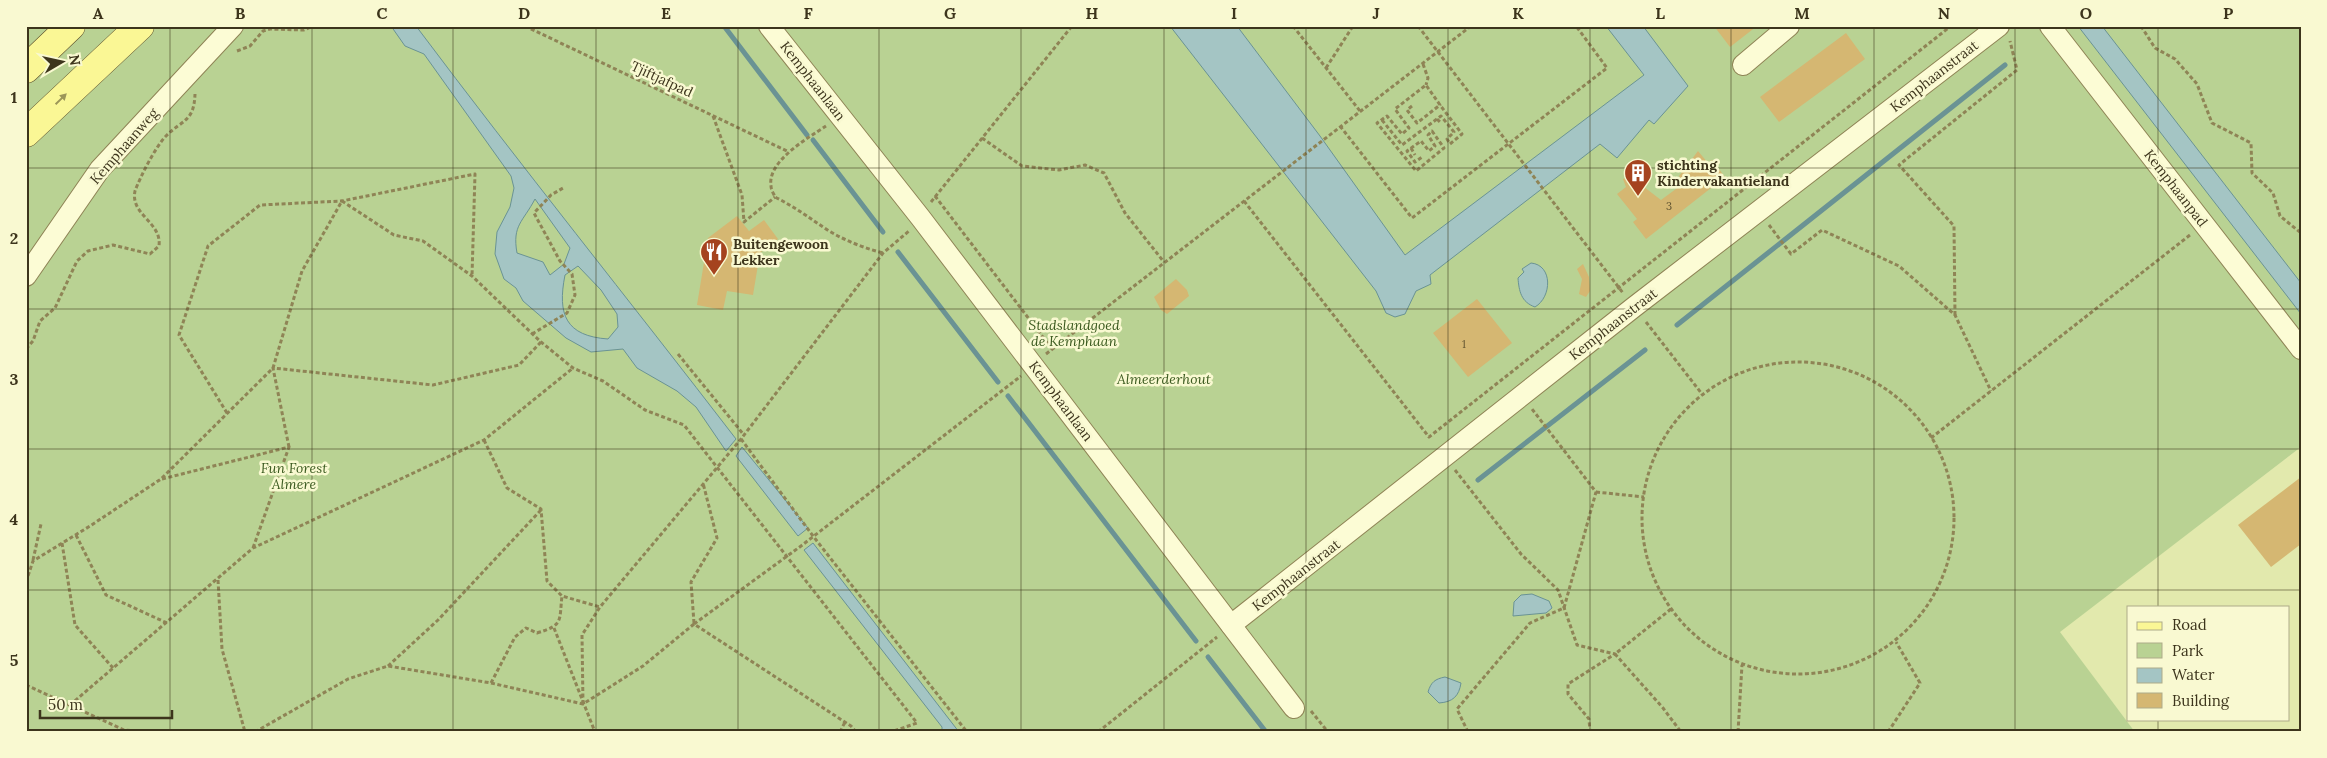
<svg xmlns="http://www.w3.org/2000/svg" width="2327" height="758" viewBox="0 0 2327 758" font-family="Lora,serif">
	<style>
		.farmland { fill: #e2e9ad; fill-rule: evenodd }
		.green { fill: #b9d293 }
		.water { fill: #a4c5c4; stroke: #6a9394; fill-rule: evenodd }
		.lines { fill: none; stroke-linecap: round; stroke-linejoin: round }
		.stream { stroke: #6a9394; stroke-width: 5 }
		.building { fill: #d5b772 }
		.minor-casing { stroke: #8f8456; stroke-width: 22 }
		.primary-casing { stroke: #5c4f2b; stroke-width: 29 }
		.path { stroke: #8f8456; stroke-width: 3; stroke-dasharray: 4 2.5; stroke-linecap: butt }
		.minor { stroke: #fcfcd5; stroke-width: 20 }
		.primary { stroke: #faf795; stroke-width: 28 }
		.oneway { fill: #9c9658 }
		.grid { fill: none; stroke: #3d351c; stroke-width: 1; stroke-opacity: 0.55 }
		.labels { text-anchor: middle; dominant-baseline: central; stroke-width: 5; stroke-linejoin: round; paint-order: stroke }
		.number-label { font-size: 11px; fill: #635632 }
		.street-label { font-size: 14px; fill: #3d351c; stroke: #f9f9d1 }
		.poi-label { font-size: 14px; font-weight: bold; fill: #3d351c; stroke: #f9f9d1; text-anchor: start }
		.park-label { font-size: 14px; font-style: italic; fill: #3c5b20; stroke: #f9f9d1 }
		.neatline { fill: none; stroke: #3d351c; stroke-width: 2 }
		.grid-label { font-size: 16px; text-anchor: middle; font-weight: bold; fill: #3d351c }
	</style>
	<rect width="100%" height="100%" fill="#f3f2c1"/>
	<!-- farmland -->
	<path class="farmland" d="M2301,447V732H2135L2059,632ZM2128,607H2288V719H2128Z"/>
	<!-- green -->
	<polygon class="green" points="26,26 2301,26 2301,447 2060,632 2135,732 26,732"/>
	<!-- water -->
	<g class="water">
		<path d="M391,26H416C521,166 630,301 736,439L726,451L696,407L677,391L637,368L623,349L591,352L566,338L523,301L516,288L504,279L495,254L497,232L510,207L514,188L511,176L424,54L405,46ZM535,199L570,248L564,264L550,275L543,262L517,253C512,225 523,222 535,199ZM578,266L601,290L617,314L618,327L608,339C566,336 557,315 565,275Z"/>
		<polygon points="1170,26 1237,26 1320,136 1405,255 1644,75 1606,26 1643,26 1688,86 1654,124 1649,120 1617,158 1600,144 1430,275 1431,284 1416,291 1405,314 1395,317 1386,313 1376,291"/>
		<polygon points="2078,26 2102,26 2301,283 2301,314"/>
		<path d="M1531,263C1553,265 1552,297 1535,307C1521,302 1519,291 1518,278L1524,272L1522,269Z"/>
		<polygon points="742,447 808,528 798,536 736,456"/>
		<polygon points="813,543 959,732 942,732 942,727 804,550"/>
		<polygon points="1532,594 1549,601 1552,608 1546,613 1513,616 1514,602 1521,595"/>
		<path d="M1445,677L1461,683C1459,696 1453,702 1439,703L1428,692C1431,682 1435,679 1445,677Z"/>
	</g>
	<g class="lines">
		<!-- stream -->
		<g class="stream">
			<polyline points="724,26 807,135"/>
			<polyline points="813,140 883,232"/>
			<polyline points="898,252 998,382"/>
			<polyline points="1677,325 2005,65"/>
			<polyline points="1008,396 1196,641"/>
			<polyline points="1478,480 1645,350"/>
			<polyline points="1208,657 1266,732"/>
		</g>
	</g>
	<!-- building -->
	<g class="building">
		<polygon points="1714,26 1757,26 1730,47"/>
		<polygon points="1846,33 1865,59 1779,122 1760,97"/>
		<polygon points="1698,151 1708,163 1712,160 1725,177 1646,239 1633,222 1637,219 1617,194 1626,187 1623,179 1627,178 1629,185 1635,180 1661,200 1684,183 1679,176"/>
		<polygon points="737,216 749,231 764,220 778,239 760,253 753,295 727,291 723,310 697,305 708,238"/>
		<polygon points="1583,264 1589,277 1590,291 1586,297 1579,294 1582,279 1577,269"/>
		<polygon points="1176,279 1187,290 1189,296 1167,314 1161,310 1154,297"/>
		<polygon points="1477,299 1512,343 1468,377 1433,333"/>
		<polygon points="2301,477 2301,544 2271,567 2238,525"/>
	</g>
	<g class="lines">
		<defs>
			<g id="minor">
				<polyline points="769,26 920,217 1294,708"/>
				<polyline points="2050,26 2301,349"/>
				<polyline points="1743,65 1789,26"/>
				<polyline points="26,276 100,169 233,26"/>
				<polyline points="1231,625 1634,307 1999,26"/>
			</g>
			<g id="primary">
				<polyline points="26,69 71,26"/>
				<polyline points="26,133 140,26"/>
			</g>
		</defs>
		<!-- minor casing -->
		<use href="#minor" class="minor-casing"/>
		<!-- primary casing -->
		<use href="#primary" class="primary-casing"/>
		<!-- path -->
		<g class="path">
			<polyline points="525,26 789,152"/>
			<polyline points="1293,26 1360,111"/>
			<polyline points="1418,26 1623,293"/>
			<polyline points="2141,26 2155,48 2175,59 2197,84 2212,123 2251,143 2252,173 2273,193 2280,216 2301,233"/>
			<polyline points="237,51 250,46 263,31 270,29 304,30 313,26"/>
			<polyline points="1423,64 1428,78 1426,85"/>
			<polyline points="1326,68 1353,26"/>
			<polyline points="1412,106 1407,110 1417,123 1440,105 1426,85 1395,109 1409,128 1402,134 1387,116 1377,123 1416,171 1444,148 1432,131 1428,135 1435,146 1429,151 1421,141 1407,151 1415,162 1422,157"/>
			<polyline points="713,116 742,195 744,222 775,197"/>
			<polyline points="1437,119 1441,123"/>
			<polyline points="1382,120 1402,145 1441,116 1454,132 1447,139 1450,144 1462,134 1440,105"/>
			<path d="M826,126C808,138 767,161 771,186C771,190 774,194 775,197C795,207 811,219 829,231C846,241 864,248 883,253"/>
			<polyline points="1340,126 1412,218 1607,68 1576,26"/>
			<polyline points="982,138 1022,166 1059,170 1085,165 1104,173 1125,213 1164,262"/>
			<polyline points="1411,148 1415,155"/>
			<polyline points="935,196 1052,349"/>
			<polyline points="1244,201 1429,437 1951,26"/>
			<polyline points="931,202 1072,26"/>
			<polyline points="1769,225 1791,254 1822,230 1899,266 1955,315 1991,391"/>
			<polyline points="1955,315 1954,226 1899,165 2017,70 2010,41"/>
			<polyline points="1646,322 1702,394"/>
			<polyline points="532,334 567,313 575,295 572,274 560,261 534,213 551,195 563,188"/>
			<path d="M26,349L33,341L40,321L55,308L77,261L88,251L113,245L150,254L159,246C162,222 130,215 135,191C140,177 156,146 166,136C183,119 194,122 195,94"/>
			<polyline points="678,354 744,435"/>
			<polyline points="1046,354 1471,26"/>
			<circle cx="1798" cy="518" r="156"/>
			<polyline points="227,413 179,335 208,246 260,205 342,201 475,174 472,276"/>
			<polyline points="1931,438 2190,235"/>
			<polyline points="741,439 813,536 967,732"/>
			<polyline points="484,440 507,488 541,509 547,581 562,596 600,607"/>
			<polyline points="289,447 273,368 433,385 519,365 541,342"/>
			<polyline points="1455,470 1521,554 1558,590 1577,645 1615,654 1568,684 1568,694 1589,719 1590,732"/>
			<polyline points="162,479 289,447 253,548"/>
			<polyline points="1596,492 1644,497"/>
			<polyline points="76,535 106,595 167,623"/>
			<polyline points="62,543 75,625 113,668"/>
			<polyline points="33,560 41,524"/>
			<polyline points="218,580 222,649 245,732"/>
			<polyline points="26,582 33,561 90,526 161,479 273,368 302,271 342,201 394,235 423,241 472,276 541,342 573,368 603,381 645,410 684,425 917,723 891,732"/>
			<polyline points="1671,609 1615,654 1663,708 1681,732"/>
			<polyline points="694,623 691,582 717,538 703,483"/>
			<polyline points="694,624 801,546 1021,376"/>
			<polyline points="554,628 595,732"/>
			<polyline points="388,666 438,620 541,510"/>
			<path d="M491,683L515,637L526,628L537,633C564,625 559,621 562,596"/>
			<polyline points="26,685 124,730 156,732"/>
			<polyline points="583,704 582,635 600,607 741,439 883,253 909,231"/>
			<polyline points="70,705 253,548 484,440 573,368"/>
			<polyline points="1311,711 1328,732"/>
			<polyline points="255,732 348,679 388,666 491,683 583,704 643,666 694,624 851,726 856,732"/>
			<polyline points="840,732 845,722"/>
			<polyline points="1098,732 1217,637"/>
			<polyline points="1468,732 1457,709 1530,623 1564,608 1596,492 1532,409"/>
			<polyline points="1738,732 1742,665"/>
			<polyline points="1888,732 1920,683 1896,642"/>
		</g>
		<!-- minor -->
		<use href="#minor" class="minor"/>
		<!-- primary -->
		<use href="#primary" class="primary"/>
	</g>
	<!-- one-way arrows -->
	<defs><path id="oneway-solid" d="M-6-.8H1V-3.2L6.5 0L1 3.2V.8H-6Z" transform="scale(1.25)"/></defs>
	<use class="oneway" href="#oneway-solid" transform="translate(61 99) rotate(-44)"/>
	<!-- grid -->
	<path class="grid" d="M170,26V732M312,26V732M453,26V732M596,26V732M738,26V732M879,26V732M1021,26V732M1164,26V732M1306,26V732M1448,26V732M1590,26V732M1731,26V732M1874,26V732M2015,26V732M2158,26V607M26,168H2301M26,309H2301M26,449H2301M26,590H2301M2158,719V732"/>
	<!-- icons -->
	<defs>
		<symbol id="building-pin" viewBox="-11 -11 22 30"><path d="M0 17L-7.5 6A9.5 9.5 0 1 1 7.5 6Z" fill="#a5431f" stroke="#f9f9d1"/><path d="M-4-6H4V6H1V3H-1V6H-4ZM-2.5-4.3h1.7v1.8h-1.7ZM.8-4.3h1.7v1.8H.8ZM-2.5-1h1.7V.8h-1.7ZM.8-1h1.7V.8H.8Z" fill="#fff"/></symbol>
		<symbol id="restaurant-pin" viewBox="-11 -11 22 30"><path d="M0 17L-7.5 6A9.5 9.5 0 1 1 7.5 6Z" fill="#a5431f" stroke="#f9f9d1"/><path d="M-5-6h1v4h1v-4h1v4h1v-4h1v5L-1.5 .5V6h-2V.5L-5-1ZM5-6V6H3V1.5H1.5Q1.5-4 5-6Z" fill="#fff"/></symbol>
	</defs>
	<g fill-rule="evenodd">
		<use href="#building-pin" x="1622" y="157" width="32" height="43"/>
		<use href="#restaurant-pin" x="698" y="236" width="32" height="43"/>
	</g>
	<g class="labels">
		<!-- number labels -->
		<g class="number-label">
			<text x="1669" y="206">3</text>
			<text x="1464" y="344">1</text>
		</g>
		<!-- street labels -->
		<g class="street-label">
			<text transform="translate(1934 76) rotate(-38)">Kemphaanstraat</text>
			<text transform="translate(662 79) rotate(25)">Tjiftjafpad</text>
			<text transform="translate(813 81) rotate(52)">Kemphaanlaan</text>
			<text transform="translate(124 146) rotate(-49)">Kemphaanweg</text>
			<text transform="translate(2176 188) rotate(52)">Kemphaanpad</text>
			<text transform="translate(1613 324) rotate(-38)">Kemphaanstraat</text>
			<text transform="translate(1061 401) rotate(53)">Kemphaanlaan</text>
			<text transform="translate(1296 575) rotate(-38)">Kemphaanstraat</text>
		</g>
		<!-- poi labels -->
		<g class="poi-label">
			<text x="1657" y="165">stichting<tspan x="1657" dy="16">Kindervakantieland</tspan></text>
			<text x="733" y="244">Buitengewoon<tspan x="733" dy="16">Lekker</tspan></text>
		</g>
		<!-- park labels -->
		<g class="park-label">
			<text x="1074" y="325">Stadslandgoed<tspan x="1074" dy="16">de Kemphaan</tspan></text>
			<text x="1164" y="379">Almeerderhout</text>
			<text x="294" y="468">Fun Forest<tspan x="294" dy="16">Almere</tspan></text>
		</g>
	</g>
	<!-- border -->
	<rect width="2327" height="758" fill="none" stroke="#f9f9d1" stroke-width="55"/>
	<!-- legend -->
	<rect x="2127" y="606" width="162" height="115" fill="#f9f9d1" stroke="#aeab89"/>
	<rect x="2137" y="622" width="25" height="8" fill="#faf795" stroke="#aeab89"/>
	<text x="2172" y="630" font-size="15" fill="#3d351c">Road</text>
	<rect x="2137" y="643" width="25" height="15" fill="#b9d293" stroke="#aeab89"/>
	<text x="2172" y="656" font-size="15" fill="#3d351c">Park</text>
	<rect x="2137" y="668" width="25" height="15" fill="#a4c5c4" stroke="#aeab89"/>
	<text x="2172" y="680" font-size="15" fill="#3d351c">Water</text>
	<rect x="2137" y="693" width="25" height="15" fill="#d5b772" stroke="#aeab89"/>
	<text x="2172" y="706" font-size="15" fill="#3d351c">Building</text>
	<!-- north arrow -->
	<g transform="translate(62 62) rotate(81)" stroke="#f9f9d1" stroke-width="4" paint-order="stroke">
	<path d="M0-4L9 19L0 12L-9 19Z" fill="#3d351c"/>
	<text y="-8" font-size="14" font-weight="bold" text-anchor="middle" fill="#3d351c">N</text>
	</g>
	<!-- scale -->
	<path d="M40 710v8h132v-8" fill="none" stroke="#3d351c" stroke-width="2.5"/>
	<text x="48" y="710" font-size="15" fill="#3d351c" stroke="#f9f9d1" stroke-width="4" paint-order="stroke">50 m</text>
	<rect x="28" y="28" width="2272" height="702" class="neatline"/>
	<g class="grid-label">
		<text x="98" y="19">A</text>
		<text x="240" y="19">B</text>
		<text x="382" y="19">C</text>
		<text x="524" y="19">D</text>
		<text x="666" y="19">E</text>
		<text x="808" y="19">F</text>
		<text x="950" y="19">G</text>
		<text x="1092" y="19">H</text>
		<text x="1234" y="19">I</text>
		<text x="1376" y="19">J</text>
		<text x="1518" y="19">K</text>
		<text x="1660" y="19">L</text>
		<text x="1802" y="19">M</text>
		<text x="1944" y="19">N</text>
		<text x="2086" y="19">O</text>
		<text x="2228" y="19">P</text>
		<text x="14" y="103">1</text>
		<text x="14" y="244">2</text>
		<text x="14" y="385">3</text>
		<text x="14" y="525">4</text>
		<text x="14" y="666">5</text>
	</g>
</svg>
